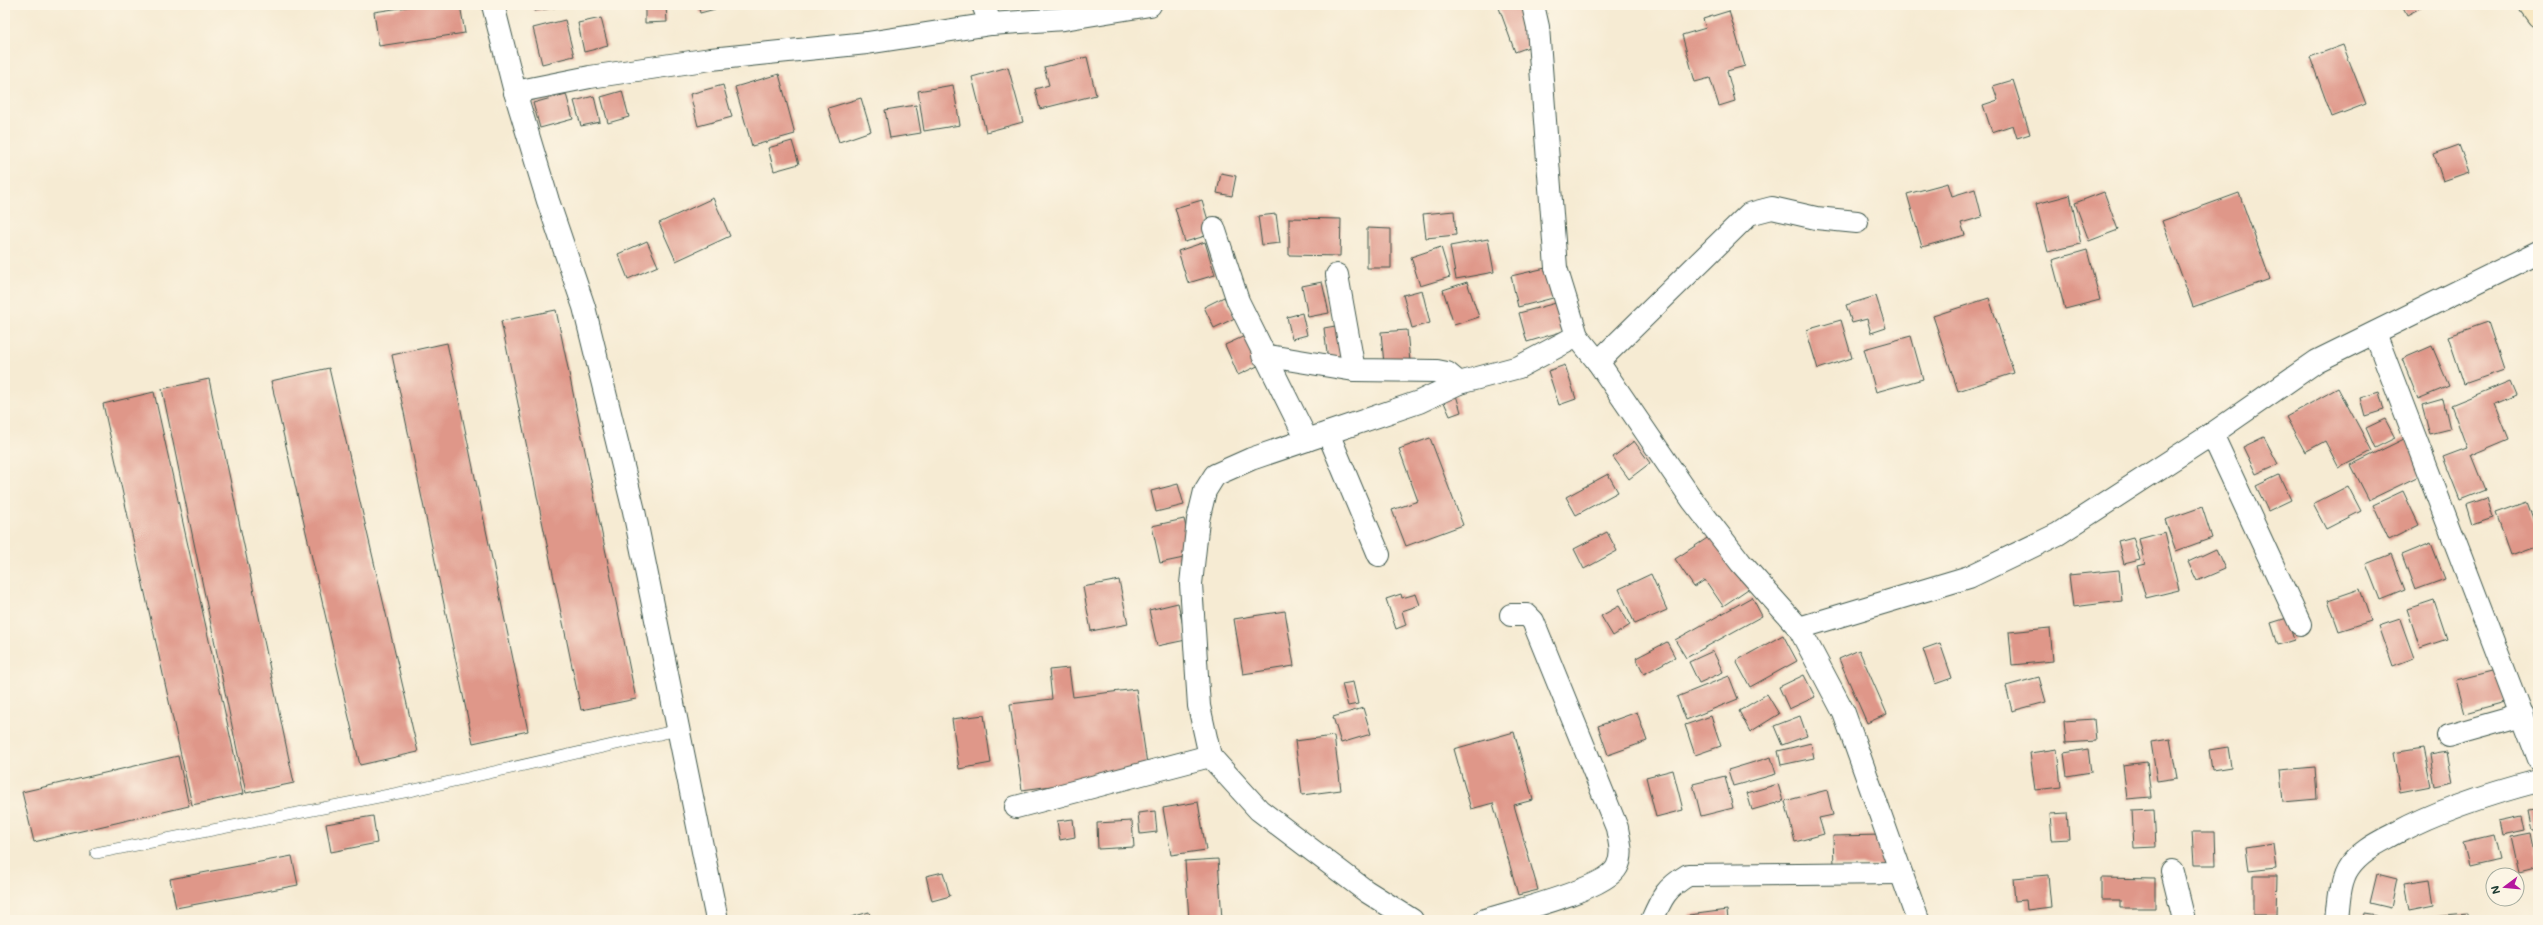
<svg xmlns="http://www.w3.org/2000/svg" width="2543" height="925" viewBox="0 0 2543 925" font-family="Mali,sans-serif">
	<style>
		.building { fill: #df9789 }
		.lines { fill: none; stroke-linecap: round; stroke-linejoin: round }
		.lane-casing { stroke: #3f574c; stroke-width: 12 }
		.street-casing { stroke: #3f574c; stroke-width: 24 }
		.secondary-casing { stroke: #3f574c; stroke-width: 24 }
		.lane { stroke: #fff; stroke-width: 11 }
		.street { stroke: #fff; stroke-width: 22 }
		.secondary { stroke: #f8e8c3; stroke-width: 22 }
	</style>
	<rect width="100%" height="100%" fill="#fcf5e5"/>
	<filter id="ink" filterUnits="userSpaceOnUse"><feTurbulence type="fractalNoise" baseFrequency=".025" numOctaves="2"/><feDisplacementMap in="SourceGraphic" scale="8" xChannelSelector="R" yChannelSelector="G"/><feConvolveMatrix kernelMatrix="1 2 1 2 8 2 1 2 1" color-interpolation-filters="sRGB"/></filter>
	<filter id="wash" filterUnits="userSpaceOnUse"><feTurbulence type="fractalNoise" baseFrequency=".012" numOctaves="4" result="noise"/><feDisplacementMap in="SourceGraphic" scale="16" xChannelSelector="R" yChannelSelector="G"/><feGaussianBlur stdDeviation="0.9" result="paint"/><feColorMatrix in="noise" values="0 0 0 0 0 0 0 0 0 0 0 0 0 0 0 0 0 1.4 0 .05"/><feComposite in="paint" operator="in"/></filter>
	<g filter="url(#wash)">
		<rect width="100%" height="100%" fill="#f6ebd3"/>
		<g id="blocks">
			<!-- building -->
			<g class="building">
				<polygon points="420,5 460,5 465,33 379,46 374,12"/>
				<polygon points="533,5 565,5 565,6 534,11"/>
				<polygon points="645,5 666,5 667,22 645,23"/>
				<polygon points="698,5 714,5 715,9 700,13"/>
				<polygon points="1498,5 1522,5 1537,44 1515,52"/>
				<polygon points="2402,5 2426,5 2407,15"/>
				<polygon points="1729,11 1745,66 1727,71 1735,101 1719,106 1710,78 1695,82 1682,35 1706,28 1703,19"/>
				<polygon points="601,18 608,46 584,52 578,23"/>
				<polygon points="565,20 574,56 542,64 533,28"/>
				<polygon points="2343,45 2366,104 2332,117 2310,57"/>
				<polygon points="1087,57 1096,95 1040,109 1035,89 1049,85 1044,67"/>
				<polygon points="1008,67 1023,122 986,132 972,77"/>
				<polygon points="779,74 795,134 752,146 735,87"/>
				<polygon points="2013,80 2030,134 2017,138 2013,125 1992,132 1983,105 1998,100 1993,86"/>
				<polygon points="723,85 732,117 698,126 690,94"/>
				<polygon points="953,85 960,125 924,131 918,91"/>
				<polygon points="622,91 629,117 608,123 601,97"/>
				<polygon points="566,94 573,119 540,128 533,103"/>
				<polygon points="594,96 600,122 581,126 574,101"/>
				<polygon points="861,98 871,131 839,142 828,108"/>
				<polygon points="916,105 921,133 890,138 885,110"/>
				<polygon points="792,141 799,164 774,171 768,148"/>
				<polygon points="2459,145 2469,172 2443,181 2434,154"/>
				<polygon points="1221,173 1236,176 1232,196 1217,193"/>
				<polygon points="1948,183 1952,196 1975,189 1982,217 1961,223 1965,235 1922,247 1907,194"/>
				<polygon points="2104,192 2118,230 2089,241 2075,203"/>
				<polygon points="2239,193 2270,279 2193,307 2162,221"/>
				<polygon points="2070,195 2081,244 2048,252 2036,204"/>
				<polygon points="713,198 730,236 676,261 659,223"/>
				<polygon points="1202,200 1212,234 1185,242 1175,208"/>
				<polygon points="1454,211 1456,235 1426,238 1423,214"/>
				<polygon points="1276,214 1280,243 1262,245 1258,216"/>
				<polygon points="1289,218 1341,219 1340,256 1289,255"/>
				<polygon points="1367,228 1391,229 1391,268 1367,268"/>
				<polygon points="1488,239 1494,272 1456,279 1450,246"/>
				<polygon points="647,241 658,266 628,279 618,254"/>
				<polygon points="1205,242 1215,275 1188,283 1178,251"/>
				<polygon points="1441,247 1450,277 1420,286 1411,257"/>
				<polygon points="2087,250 2100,300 2065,309 2052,260"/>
				<polygon points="1550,267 1557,297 1518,307 1511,276"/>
				<polygon points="1322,282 1329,313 1308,317 1302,286"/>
				<polygon points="1467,282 1479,317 1454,325 1443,290"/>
				<polygon points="1422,290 1430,323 1412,328 1403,295"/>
				<polygon points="1876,296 1886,328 1871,333 1867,319 1852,323 1846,305"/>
				<polygon points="1224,297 1235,318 1214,328 1204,307"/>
				<polygon points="1989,298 2014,373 1958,391 1933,316"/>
				<polygon points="1556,303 1564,331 1527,342 1519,313"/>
				<polygon points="556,310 636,699 581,710 501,321"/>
				<polygon points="1302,313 1307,335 1292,339 1287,317"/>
				<polygon points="1841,320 1852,358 1818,369 1806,330"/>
				<polygon points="2488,322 2504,370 2464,384 2448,336"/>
				<polygon points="1341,325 1346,359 1328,361 1324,328"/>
				<polygon points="1407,330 1410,362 1384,364 1381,332"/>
				<polygon points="1249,334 1262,364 1238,375 1225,345"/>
				<polygon points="1911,336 1923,379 1876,392 1864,349"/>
				<polygon points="447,343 528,731 473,743 392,355"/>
				<polygon points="2432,346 2449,386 2418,399 2402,359"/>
				<polygon points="1565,365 1576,399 1559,405 1548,371"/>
				<polygon points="329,368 418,752 360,765 271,381"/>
				<polygon points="209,379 294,783 246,793 162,389"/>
				<polygon points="2510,381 2516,395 2495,404 2509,439 2471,455 2485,490 2460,500 2443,457 2467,448 2451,405"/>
				<polygon points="2338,388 2372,451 2339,468 2325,441 2305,452 2286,417"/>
				<polygon points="154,392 243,794 192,805 103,404"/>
				<polygon points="2379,392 2384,410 2365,416 2360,398"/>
				<polygon points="1456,395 1461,412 1450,416 1443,400"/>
				<polygon points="2443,399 2450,429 2430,434 2422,405"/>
				<polygon points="2385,419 2395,438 2375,448 2366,428"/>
				<polygon points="2264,437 2278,464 2256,474 2243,447"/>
				<polygon points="1430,438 1463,525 1406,546 1392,510 1418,501 1399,449"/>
				<polygon points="2406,438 2423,474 2369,500 2351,465"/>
				<polygon points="1634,441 1650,463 1629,479 1613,457"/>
				<polygon points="1608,474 1618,492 1576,515 1566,497"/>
				<polygon points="2279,475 2291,500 2268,511 2256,486"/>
				<polygon points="1178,484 1184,505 1156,512 1151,491"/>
				<polygon points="2348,486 2361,511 2326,529 2313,504"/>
				<polygon points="2403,491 2419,525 2389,540 2373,505"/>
				<polygon points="2487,498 2493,518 2472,525 2466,505"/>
				<polygon points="2527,502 2538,532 2538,545 2511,555 2496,513"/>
				<polygon points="2202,507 2212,538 2176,551 2165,520"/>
				<polygon points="1184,519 1193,556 1160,563 1152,526"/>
				<polygon points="1607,532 1617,551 1584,569 1574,549"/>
				<polygon points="2165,532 2179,590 2146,598 2137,566 2145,564 2139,539"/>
				<polygon points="1715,533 1751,587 1723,606 1705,580 1694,587 1675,559"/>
				<polygon points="2133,537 2140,560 2124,564 2118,541"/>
				<polygon points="2431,543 2445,579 2415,590 2402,555"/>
				<polygon points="2216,549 2225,569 2197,581 2188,562"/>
				<polygon points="2391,554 2405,590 2380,600 2366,564"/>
				<polygon points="2119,570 2122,601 2073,607 2069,575"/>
				<polygon points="1651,574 1667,610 1635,624 1619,589"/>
				<polygon points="1119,580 1128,624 1091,631 1083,587"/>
				<polygon points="2360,589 2371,621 2339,631 2328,600"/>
				<polygon points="1401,594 1402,598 1416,594 1420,605 1402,611 1406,625 1396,629 1386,599"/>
				<polygon points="1752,597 1762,616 1686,658 1675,640"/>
				<polygon points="2434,600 2447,639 2420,648 2407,609"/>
				<polygon points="1178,603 1186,640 1157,646 1149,610"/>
				<polygon points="1619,606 1630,625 1613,636 1601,616"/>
				<polygon points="1285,611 1294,666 1243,674 1234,619"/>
				<polygon points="2287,618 2294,640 2278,645 2271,623"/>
				<polygon points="2400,619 2414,658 2393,666 2379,626"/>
				<polygon points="2050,628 2053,661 2012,665 2009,632"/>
				<polygon points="1783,635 1797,661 1750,687 1736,661"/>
				<polygon points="1667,642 1675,657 1644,674 1636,658"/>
				<polygon points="1940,643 1952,678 1935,684 1923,649"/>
				<polygon points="1859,650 1887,714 1867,723 1839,659"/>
				<polygon points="1713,651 1723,672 1699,683 1689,662"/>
				<polygon points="1069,668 1073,697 1136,689 1147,764 1132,775 1022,790 1010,704 1052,699 1049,670"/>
				<polygon points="2496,670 2505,702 2465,713 2456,680"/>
				<polygon points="1804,675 1815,697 1789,709 1779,687"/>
				<polygon points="1729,676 1738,699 1686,720 1677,697"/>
				<polygon points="2039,677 2046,702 2012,711 2006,686"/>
				<polygon points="1353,682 1358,704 1348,706 1342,684"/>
				<polygon points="1767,694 1779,714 1750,732 1739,711"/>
				<polygon points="1363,708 1371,734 1341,743 1333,717"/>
				<polygon points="1637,712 1647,741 1608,755 1598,726"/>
				<polygon points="984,715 991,763 959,769 952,719"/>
				<polygon points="1711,716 1721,746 1695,755 1685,725"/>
				<polygon points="1800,716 1807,736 1782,745 1774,726"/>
				<polygon points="2094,719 2096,741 2066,743 2064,721"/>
				<polygon points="1514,732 1533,800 1514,805 1538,890 1518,895 1493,803 1471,809 1454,749"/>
				<polygon points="1334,736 1341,790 1302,795 1295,741"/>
				<polygon points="2170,739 2177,778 2157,781 2151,742"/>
				<polygon points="1811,743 1814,758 1781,765 1778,751"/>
				<polygon points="2228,747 2231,767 2212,770 2209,750"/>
				<polygon points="2423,748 2431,786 2400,792 2393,753"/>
				<polygon points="2057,749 2061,787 2035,790 2030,753"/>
				<polygon points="2088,749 2091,772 2067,776 2064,753"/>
				<polygon points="2447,752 2453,783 2435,787 2430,755"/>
				<polygon points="178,756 189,806 34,842 22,792"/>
				<polygon points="1771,757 1776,774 1733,786 1728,770"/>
				<polygon points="2147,762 2151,797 2127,799 2123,765"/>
				<polygon points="2315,767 2317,799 2283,802 2280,770"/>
				<polygon points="1673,770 1683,810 1656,817 1646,777"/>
				<polygon points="1725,776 1733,808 1701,816 1693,784"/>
				<polygon points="1778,784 1783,801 1752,810 1747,793"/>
				<polygon points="1827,790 1833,815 1819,818 1824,834 1795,842 1785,801"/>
				<polygon points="1198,802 1206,850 1171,855 1163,808"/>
				<polygon points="2154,809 2156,847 2134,848 2132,810"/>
				<polygon points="2538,809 2538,829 2533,830 2529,810"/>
				<polygon points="1155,811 1157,832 1140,834 1138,813"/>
				<polygon points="2067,813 2069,839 2052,840 2050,814"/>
				<polygon points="373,816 377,843 331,852 326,824"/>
				<polygon points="2522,816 2525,830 2502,835 2499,821"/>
				<polygon points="1073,819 1075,837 1060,840 1057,821"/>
				<polygon points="1132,821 1134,847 1098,849 1097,823"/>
				<polygon points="2192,832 2215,832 2216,865 2194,865"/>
				<polygon points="2531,833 2538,868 2518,873 2510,837"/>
				<polygon points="1884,835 1885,865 1834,866 1833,836"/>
				<polygon points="2493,835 2499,859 2469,866 2463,842"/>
				<polygon points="2273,843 2276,868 2249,871 2246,847"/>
				<polygon points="292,856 298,885 176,908 170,879"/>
				<polygon points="1218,859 1222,920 1189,920 1185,861"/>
				<polygon points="943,872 950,896 932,901 926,876"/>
				<polygon points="2377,874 2397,879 2391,908 2370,903"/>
				<polygon points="2048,875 2051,907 2027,910 2026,900 2015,901 2013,878"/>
				<polygon points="2253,876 2277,876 2276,915 2253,915"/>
				<polygon points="2101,878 2155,879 2155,908 2120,908 2120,900 2101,900"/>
				<polygon points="2430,880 2434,905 2409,910 2404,884"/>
				<polygon points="1727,910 1728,920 1690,920 1689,915"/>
				<polygon points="869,912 871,920 845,920 845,919"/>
				<polygon points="2363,914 2376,916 2376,920 2362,920"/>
				<polygon points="2468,914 2468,920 2434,920 2433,917"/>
			</g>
		</g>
	</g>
	<g filter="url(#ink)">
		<use href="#blocks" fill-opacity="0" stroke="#3f574c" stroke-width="1"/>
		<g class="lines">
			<defs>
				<polyline id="lane" points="96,853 414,790 678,730"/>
				<g id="street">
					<polyline points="493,5 515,92 548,201 584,307 634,511 717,920"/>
					<polyline points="983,5 991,24"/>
					<polyline points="1533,5 1538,27 1556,268 1577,336 1598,362 1693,501 1741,563 1799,628 1844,713 1918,920"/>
					<polyline points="515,92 590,77 711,59 867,43 991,24 1064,19 1150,5"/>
					<polyline points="1214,228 1238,301 1307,440"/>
					<polyline points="1337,275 1354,370"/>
					<polyline points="2375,333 2538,759"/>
					<polyline points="1263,355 1354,370 1437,371 1447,373 1459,383"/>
					<polyline points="1598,362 1749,214 1772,208 1816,218 1857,222"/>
					<polyline points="1328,433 1379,555"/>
					<polyline points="2212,434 2300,624"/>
					<polyline points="1799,628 1969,577 2058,534 2212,434 2317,361 2538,252"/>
					<polyline points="2448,736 2522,715"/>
					<polyline points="1210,756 1199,706 1191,584 1198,520 1205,491 1215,475 1251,459 1419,402 1459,383 1519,367 1577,336"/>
					<polyline points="1016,807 1210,756 1259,810 1366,891 1412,920"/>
					<polyline points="2172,871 2184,920"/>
					<path d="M1485,920C1512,912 1606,889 1617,867C1624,854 1619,841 1617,828L1533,621L1527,615H1511"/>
					<path d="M1652,920C1662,897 1666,888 1688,875L1901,873"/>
					<path d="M2337,920C2339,903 2339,881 2349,867C2361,850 2378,843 2396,833C2441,809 2488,794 2538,781"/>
				</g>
				<polyline id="secondary" points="2530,5 2538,16"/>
			</defs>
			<!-- lane casing -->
			<use href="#lane" class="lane-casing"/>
			<!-- street casing -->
			<use href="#street" class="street-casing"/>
			<!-- secondary casing -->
			<use href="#secondary" class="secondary-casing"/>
			<!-- lane -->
			<use href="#lane" class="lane"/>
			<!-- street -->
			<use href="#street" class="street"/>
			<!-- secondary -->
			<use href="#secondary" class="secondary"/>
		</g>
	</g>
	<!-- margin -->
	<rect width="2543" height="925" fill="none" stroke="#fcf5e5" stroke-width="20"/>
	<!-- north arrow -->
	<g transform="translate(2505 887) rotate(254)"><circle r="19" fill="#fcf5e5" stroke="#a4ab9e"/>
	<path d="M0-3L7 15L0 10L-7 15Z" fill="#b5179e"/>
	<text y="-6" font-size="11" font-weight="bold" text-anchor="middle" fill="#1f3d34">N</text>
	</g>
</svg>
